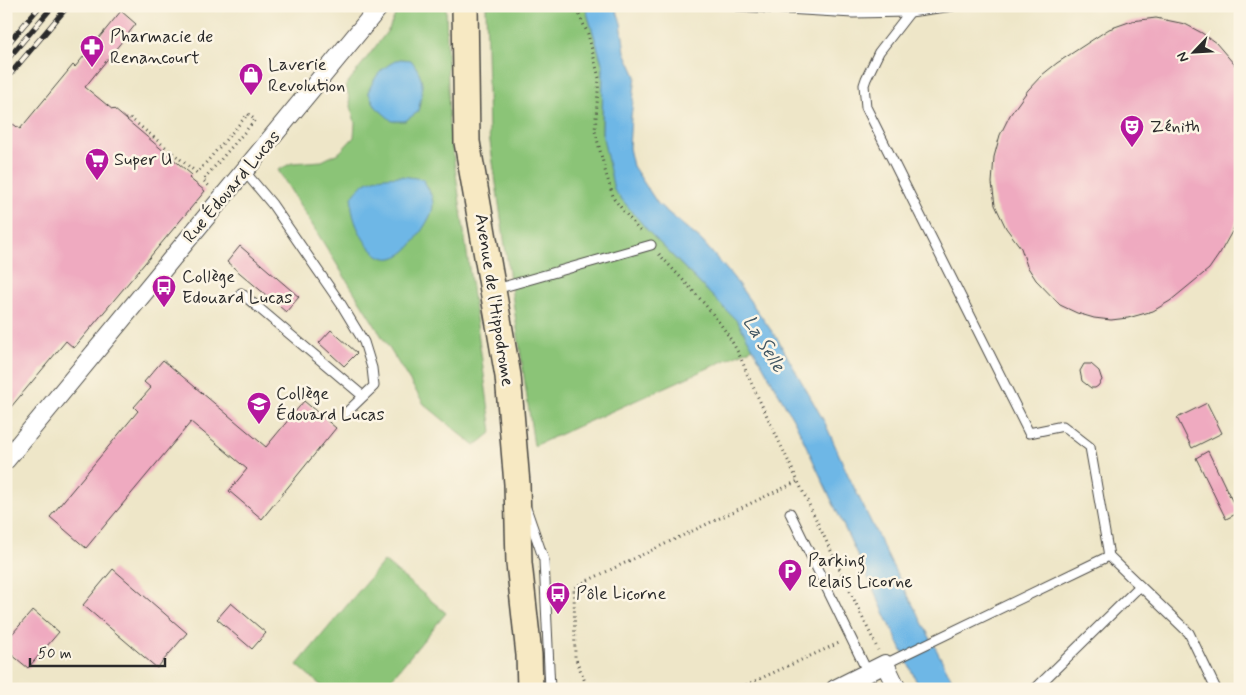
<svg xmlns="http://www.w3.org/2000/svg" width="1246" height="695" viewBox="0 0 1246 695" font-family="Mynerve,sans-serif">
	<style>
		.green { fill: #8bc477; stroke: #5b7851 }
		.water { fill: #6eb7e6; stroke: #4c7188 }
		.building { fill: #efaac0 }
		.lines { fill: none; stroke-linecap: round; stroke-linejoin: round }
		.service-casing { stroke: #484743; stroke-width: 11 }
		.minor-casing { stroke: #484743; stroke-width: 20 }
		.secondary-casing { stroke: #484743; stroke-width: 28 }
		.path { stroke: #484743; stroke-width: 3; stroke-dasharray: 1 4; stroke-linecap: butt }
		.service { stroke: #fff; stroke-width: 9 }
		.minor { stroke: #fff; stroke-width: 18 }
		.secondary { stroke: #f7e9c3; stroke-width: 25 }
		.rail-casing { stroke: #2b2b2b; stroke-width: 5.5 }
		.rail { stroke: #fcf5e5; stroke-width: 4; stroke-dasharray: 11; stroke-linecap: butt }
		.labels { text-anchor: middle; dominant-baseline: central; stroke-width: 5; stroke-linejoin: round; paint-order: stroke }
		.poi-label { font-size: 18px; fill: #2b2b2b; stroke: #fcf5e5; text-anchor: start }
		.street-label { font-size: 18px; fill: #2b2b2b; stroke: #fcf5e5 }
		.water-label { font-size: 19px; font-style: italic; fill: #3f5563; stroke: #fcf5e5 }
	</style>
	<rect width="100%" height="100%" fill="#fcf5e5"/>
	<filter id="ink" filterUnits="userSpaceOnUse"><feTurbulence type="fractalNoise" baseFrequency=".02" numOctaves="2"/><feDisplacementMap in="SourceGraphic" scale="10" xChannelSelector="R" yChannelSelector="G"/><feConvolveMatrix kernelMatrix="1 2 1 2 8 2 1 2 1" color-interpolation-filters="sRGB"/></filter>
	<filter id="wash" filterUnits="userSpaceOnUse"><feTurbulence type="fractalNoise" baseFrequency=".0096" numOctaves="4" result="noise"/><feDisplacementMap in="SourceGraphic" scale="20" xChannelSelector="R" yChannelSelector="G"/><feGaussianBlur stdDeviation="1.12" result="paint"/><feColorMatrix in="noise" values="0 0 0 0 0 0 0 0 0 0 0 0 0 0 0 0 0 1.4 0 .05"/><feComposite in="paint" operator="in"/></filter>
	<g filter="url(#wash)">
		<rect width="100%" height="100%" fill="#eee6c8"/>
		<!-- green -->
		<g class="green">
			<polygon points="399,6 446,6 449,124 492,432 475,446 424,404 278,170 292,163 322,161 340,152 354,137 355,123 346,85 389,29"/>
			<polygon points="486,6 585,6 603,66 602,133 649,232 738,322 753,348 534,446 489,135"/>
			<polygon points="384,561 446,613 383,689 325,689 297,665"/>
		</g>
		<!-- water -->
		<g class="water">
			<polygon points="585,6 615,6 621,23 625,52 636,76 631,117 629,148 633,166 658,204 702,241 733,277 778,340 825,423 848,475 891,563 957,689 920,689 795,422 738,322 649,232 614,190 602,133 603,66"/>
			<path d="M400,59L411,60C426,79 423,89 418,112L405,121H392L376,107L368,92C376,74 383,66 400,59Z"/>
			<path d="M401,176L423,179C436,202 437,207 422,230C415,241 406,255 392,258C370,263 348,217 352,198C354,192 362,185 367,182C378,176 390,177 401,176Z"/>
		</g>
		<g id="blocks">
			<!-- building -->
			<g class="building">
				<polygon points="121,11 136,24 85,87 113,110 114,109 192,175 189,178 205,191 74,348 66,341 6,413 6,132 13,124 20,129 73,65 75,67"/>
				<polygon points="1156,18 1185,24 1202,33 1216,43 1240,71 1240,212 1234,228 1220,253 1209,269 1170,301 1153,311 1128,318 1111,320 1094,318 1077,313 1060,305 1036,280 1027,266 1021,248 1006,228 995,205 992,183 994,157 1000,135 1010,115 1028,90 1042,75 1057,63 1109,29 1132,21"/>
				<polygon points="240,246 299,297 286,312 227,262"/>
				<polygon points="331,330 357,353 344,366 319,343"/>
				<polygon points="163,360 266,447 304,401 336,428 262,519 229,491 247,469 191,422 86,548 50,517 138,411 134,407 151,388 144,382"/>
				<polygon points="1084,364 1091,364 1099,371 1102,380 1098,386 1095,388 1091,388 1082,381 1080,371"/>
				<polygon points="1207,403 1222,433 1192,448 1177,418"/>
				<polygon points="1208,451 1238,513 1226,519 1196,458"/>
				<polygon points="113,569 187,633 157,668 83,605"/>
				<polygon points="231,603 266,633 252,649 217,619"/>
				<polygon points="33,610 59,632 28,668 6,650 6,641"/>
			</g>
		</g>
	</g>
	<g filter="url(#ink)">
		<use href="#blocks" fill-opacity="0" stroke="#484743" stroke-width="1"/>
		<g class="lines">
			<defs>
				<g id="service">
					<polyline points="737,6 853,13 910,12 953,6"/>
					<polyline points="910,12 879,52 866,79 864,85 866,107 1029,433 1063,426 1090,447 1109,556 1189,633 1216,689"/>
					<polyline points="245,172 272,204 341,304 364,342 372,368 374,386 346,413"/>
					<polyline points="496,289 651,245"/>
					<polyline points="241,293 363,396"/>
					<polyline points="526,508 544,560 550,689"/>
					<polyline points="790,513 868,673"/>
					<polyline points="885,664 1109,556"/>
					<polyline points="1035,689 1140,586"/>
				</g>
				<g id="minor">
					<polyline points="6,460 380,6"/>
					<polyline points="835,689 885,664 897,689"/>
				</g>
				<polyline id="secondary" points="465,6 467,142 508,376 517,484 519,563 529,655 530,689"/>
			</defs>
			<!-- service casing -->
			<use href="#service" class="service-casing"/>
			<!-- minor casing -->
			<use href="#minor" class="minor-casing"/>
			<!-- secondary casing -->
			<use href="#secondary" class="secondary-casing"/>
			<!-- path -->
			<g class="path">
				<polyline points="575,6 588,34 599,78 595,131 606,174 614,199 642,234"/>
				<polyline points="126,119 129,117 197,173 248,114 255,120 203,180 209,186"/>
				<path d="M659,254C692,291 731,326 747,374L878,650"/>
				<polyline points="588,689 575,657 574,587 798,481"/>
				<polyline points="737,689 839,643"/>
			</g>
			<!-- service -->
			<use href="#service" class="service"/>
			<!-- minor -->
			<use href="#minor" class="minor"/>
			<!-- secondary -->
			<use href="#secondary" class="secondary"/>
			<defs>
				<g id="rail">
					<polyline points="6,46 40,6"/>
					<polyline points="6,61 53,6"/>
					<polyline points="6,79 68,6"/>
				</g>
			</defs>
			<!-- rail casing -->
			<use href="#rail" class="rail-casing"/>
			<!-- rail -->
			<use href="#rail" class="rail"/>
		</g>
	</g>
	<!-- icons -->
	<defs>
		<symbol id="pharmacy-pin" viewBox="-11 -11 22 30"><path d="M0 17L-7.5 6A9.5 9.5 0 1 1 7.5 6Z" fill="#b5179e" stroke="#fcf5e5"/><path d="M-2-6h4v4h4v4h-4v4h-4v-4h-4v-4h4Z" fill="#fff"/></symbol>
		<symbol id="shop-pin" viewBox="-11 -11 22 30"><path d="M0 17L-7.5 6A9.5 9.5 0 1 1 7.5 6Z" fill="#b5179e" stroke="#fcf5e5"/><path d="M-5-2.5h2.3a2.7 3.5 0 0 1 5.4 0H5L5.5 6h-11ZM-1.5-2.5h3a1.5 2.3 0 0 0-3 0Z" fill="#fff"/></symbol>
		<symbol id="theatre-pin" viewBox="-11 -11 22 30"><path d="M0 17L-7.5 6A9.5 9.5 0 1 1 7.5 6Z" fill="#b5179e" stroke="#fcf5e5"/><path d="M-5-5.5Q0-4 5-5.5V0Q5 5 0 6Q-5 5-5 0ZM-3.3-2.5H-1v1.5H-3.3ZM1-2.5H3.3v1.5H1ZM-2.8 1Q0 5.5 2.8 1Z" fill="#fff"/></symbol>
		<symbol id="supermarket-pin" viewBox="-11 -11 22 30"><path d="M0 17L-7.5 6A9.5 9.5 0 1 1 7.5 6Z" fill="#b5179e" stroke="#fcf5e5"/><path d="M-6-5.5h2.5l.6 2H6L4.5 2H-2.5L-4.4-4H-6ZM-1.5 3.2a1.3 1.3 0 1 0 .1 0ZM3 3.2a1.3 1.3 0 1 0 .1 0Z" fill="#fff"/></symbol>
		<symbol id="bus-pin" viewBox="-11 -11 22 30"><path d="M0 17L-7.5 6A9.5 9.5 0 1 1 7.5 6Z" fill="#b5179e" stroke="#fcf5e5"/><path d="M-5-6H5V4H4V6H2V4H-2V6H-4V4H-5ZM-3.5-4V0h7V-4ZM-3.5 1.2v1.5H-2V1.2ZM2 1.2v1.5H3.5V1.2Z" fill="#fff"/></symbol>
		<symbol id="school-pin" viewBox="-11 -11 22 30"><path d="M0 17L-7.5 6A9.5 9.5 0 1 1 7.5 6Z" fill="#b5179e" stroke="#fcf5e5"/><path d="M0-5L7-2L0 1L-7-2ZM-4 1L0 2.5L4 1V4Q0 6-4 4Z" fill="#fff"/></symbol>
		<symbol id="parking-pin" viewBox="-11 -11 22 30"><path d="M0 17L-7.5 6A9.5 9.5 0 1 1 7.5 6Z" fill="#b5179e" stroke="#fcf5e5"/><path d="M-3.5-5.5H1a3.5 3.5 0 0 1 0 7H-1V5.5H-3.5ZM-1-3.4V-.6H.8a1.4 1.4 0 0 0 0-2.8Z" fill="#fff"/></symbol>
	</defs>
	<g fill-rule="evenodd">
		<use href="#pharmacy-pin" x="78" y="33" width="28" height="38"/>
		<use href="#shop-pin" x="237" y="61" width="28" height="38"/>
		<use href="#theatre-pin" x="1118" y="113" width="28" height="38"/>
		<use href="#supermarket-pin" x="83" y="146" width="28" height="38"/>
		<use href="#bus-pin" x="150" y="273" width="28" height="38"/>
		<use href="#school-pin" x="245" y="390" width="28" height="38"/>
		<use href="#parking-pin" x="776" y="557" width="28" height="38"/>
		<use href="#bus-pin" x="544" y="580" width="28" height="38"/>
	</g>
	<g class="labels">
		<!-- poi labels -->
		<g class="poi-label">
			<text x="110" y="37">Pharmacie de<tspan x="110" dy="21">Renancourt</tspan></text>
			<text x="268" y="65">Laverie<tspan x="268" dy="21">Revolution</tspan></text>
			<text x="1150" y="127">Zénith</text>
			<text x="114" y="160">Super U</text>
			<text x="182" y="277">Collège<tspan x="182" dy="21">Edouard Lucas</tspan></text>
			<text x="276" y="394">Collège<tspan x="276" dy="21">Édouard Lucas</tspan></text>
			<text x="808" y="561">Parking<tspan x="808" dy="21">Relais Licorne</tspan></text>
			<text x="576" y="594">Pôle Licorne</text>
		</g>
		<!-- street labels -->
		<g class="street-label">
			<text transform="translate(232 187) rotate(-50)">Rue Édouard Lucas</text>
			<text transform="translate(494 300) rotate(81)">Avenue de l'Hippodrome</text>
		</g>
		<!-- water labels -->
		<g class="water-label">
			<text transform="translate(764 344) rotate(58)">La Selle</text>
		</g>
	</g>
	<!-- margin -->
	<rect width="1246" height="695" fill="none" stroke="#fcf5e5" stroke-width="25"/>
	<!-- north arrow -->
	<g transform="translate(1194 52) rotate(245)" stroke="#fcf5e5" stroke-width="4" paint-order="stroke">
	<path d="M0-4L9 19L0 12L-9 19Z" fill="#2b2b2b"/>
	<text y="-8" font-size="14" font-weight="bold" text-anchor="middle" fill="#2b2b2b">N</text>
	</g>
	<!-- scale -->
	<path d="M30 658v8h135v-8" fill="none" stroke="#2b2b2b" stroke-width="2.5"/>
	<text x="38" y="658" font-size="15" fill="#2b2b2b" stroke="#fcf5e5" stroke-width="4" paint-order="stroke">50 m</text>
</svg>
